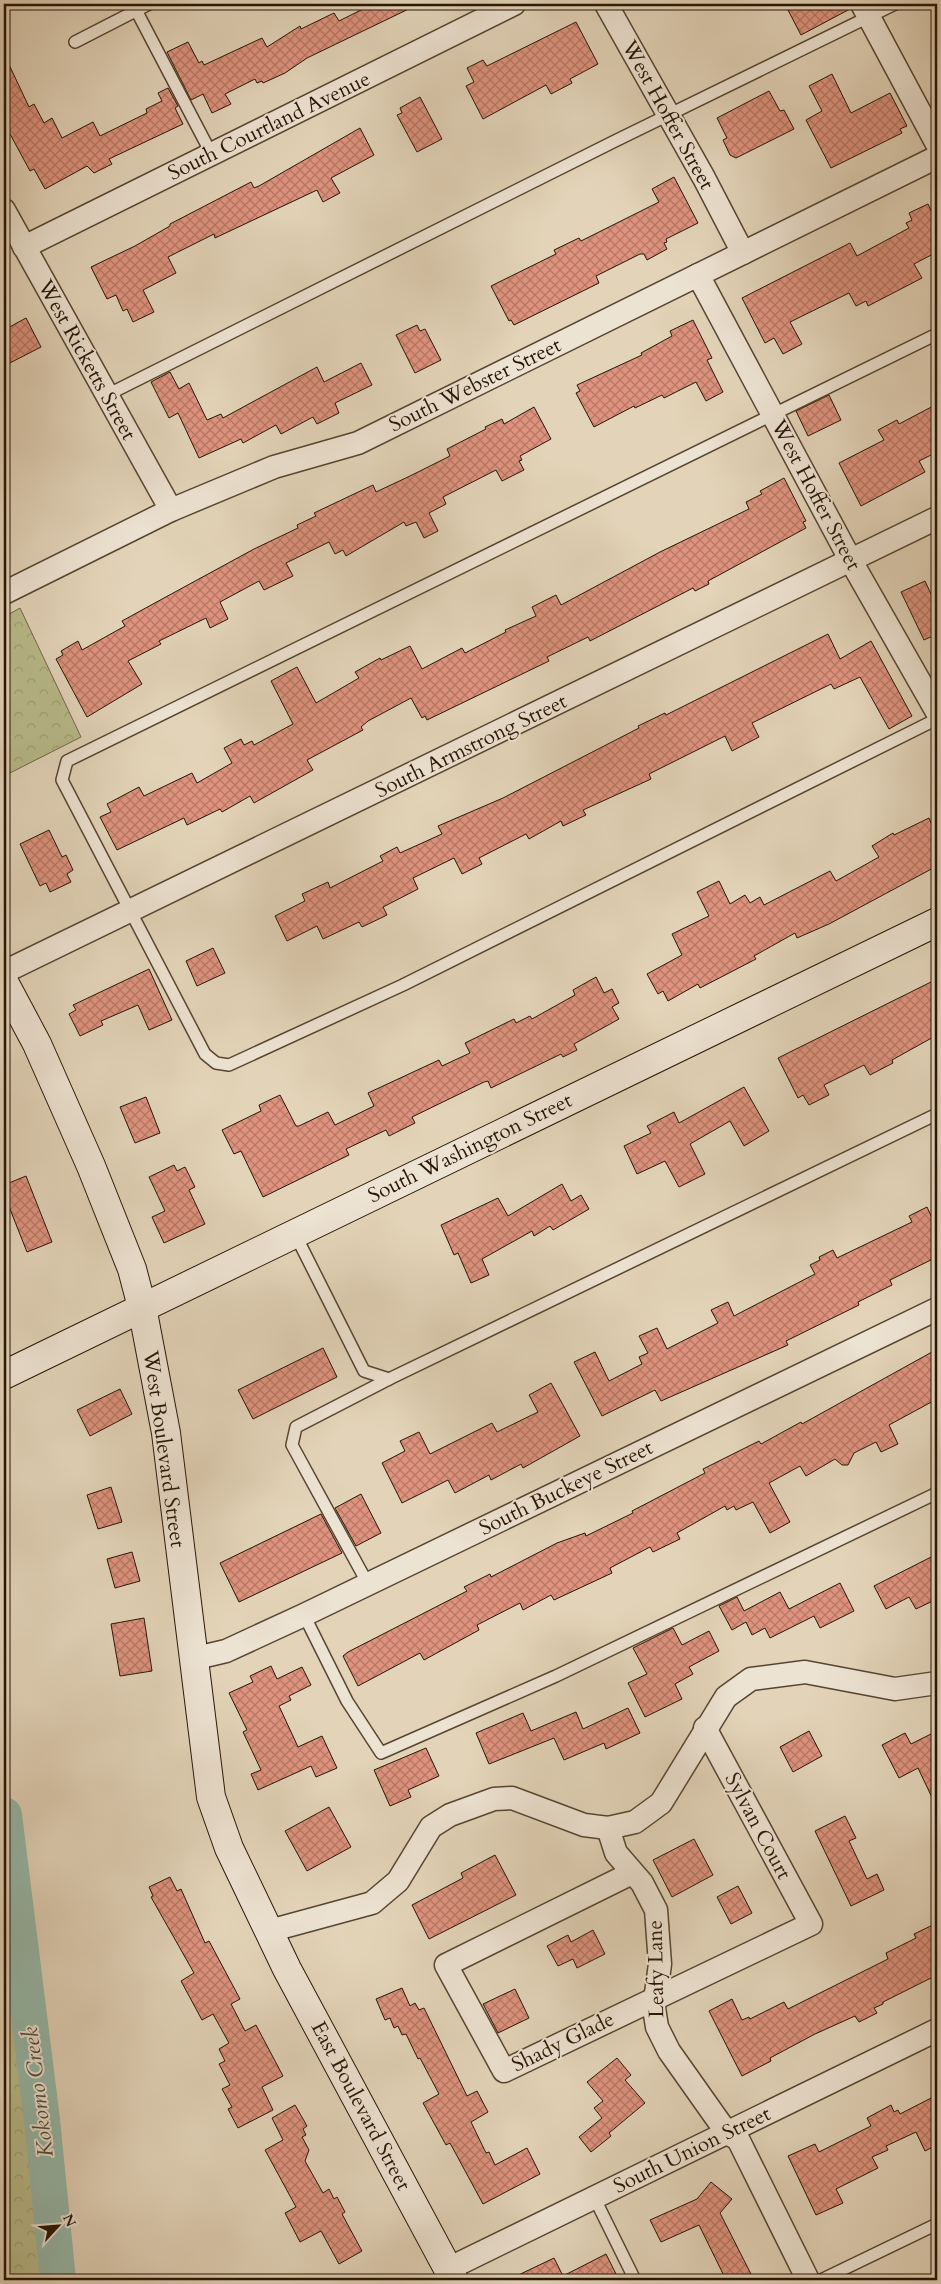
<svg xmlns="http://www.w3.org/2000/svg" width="941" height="2284" viewBox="0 0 941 2284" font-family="Cardo,serif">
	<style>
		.forest { fill: url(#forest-crowns); stroke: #706848 }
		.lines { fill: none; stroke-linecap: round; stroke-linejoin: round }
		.river { stroke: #96b9a9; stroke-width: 36 }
		.building { fill: url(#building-cross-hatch); stroke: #271505 }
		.service-casing { stroke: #564532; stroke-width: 14 }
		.minor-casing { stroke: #564532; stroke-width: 25 }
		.secondary-casing { stroke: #271505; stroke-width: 30 }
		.service { stroke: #ede3d2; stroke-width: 11 }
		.minor { stroke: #ede3d2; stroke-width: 22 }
		.secondary { stroke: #ede3d2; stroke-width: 28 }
		.labels { text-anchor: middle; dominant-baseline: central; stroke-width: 4; stroke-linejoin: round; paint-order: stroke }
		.street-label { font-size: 21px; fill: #271505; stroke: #ede3d2 }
		.water-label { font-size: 22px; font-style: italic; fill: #4e4e3e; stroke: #ede3d2 }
	</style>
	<defs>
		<pattern id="forest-crowns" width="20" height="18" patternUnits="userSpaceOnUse" patternTransform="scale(1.25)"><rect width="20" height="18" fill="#b9bb8b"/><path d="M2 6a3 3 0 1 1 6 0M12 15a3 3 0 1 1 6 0" fill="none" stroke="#9fa076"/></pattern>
		<pattern id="building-cross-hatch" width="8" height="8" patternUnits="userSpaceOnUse" patternTransform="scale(1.25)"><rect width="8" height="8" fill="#df937f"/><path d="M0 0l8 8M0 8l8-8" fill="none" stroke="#b57766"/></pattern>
	</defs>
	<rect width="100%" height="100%" fill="#e3d4b9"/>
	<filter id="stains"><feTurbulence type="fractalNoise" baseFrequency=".004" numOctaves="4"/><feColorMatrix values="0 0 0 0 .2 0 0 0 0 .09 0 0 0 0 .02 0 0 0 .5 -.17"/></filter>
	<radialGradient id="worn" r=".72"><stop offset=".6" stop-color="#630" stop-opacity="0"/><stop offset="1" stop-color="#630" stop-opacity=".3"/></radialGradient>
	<!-- forest -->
	<g class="forest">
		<polygon points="20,608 81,737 4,776 4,617"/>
		<polygon points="4,1815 42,2120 58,2280 4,2280"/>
	</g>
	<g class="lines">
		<!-- river -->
		<polyline class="river" points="4,1815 42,2120 58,2280"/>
	</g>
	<!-- building -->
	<g class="building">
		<polygon points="373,4 419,4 307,58 285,73 263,83 262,81 257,83 255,79 225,94 231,104 212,113 203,94 191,100 167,52 188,42 199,63 202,61 204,65 262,38 267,47 300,26 301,29 334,13 339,21"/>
		<polygon points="799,4 849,4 850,9 801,35 788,10"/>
		<polygon points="576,22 598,64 570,79 572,83 551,94 546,85 483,119 466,86 474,82 467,68 483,60 487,66"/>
		<polygon points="4,54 29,107 34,104 44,123 52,118 62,138 93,122 100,136 147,113 146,109 162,101 158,93 168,88 178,106 175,108 183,124 109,159 112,164 94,173 87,166 45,189 34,169 30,171 10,134 4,137"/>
		<polygon points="832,74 851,113 890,93 907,126 900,129 902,133 831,168 806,120 822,111 809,86"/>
		<polygon points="769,91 780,111 784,110 794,129 736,158 730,155 723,140 727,138 717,118"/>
		<polygon points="420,97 442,139 417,152 397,115 402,113 400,108"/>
		<polygon points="360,128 374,155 331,178 340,193 323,202 317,190 215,238 214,234 168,257 176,273 143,290 154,312 133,322 127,309 123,311 116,295 107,299 91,267 135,246 170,226 170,224 251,182 254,188 259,186"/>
		<polygon points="674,177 698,223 666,239 667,242 664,243 667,249 647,260 644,254 640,254 596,276 599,283 514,325 511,320 509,321 491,286 556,254 554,250 579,238 581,241 659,202 652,189"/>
		<polygon points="928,204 937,223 937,252 914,264 922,278 868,306 866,301 856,306 849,293 790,322 802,344 783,354 774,338 765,343 742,298 850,243 857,256 909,228 906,223 912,220 909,213"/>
		<polygon points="26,318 41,347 4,366 4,330"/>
		<polygon points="693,320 712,358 707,360 723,392 706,401 696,382 664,398 662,395 635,408 634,406 594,427 576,393 580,391 577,385 642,355 641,353 672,336 670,331"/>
		<polygon points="417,325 420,331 425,329 441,360 415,373 396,335"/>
		<polygon points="361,363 372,385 335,403 339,413 317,424 313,417 281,434 276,425 243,443 241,439 199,458 178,413 169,418 151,382 170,372 179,389 189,383 207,420 221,414 223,418 317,367 324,382"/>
		<polygon points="829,395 841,420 808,436 796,411"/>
		<polygon points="937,404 937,452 919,461 925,472 861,506 839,463 884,440 878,430 897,420 899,424"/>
		<polygon points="534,407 551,439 520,456 522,460 519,461 524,470 502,481 496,470 443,497 446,504 429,513 438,531 424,538 416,522 406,526 404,522 346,556 343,550 335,554 329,542 286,563 293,576 264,590 259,581 220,602 228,619 210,628 206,618 159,641 161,644 128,661 142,684 87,717 56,659 63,655 61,651 78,641 82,650 125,626 122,621 153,604 254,549 298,528 297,525 316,516 314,513 373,485 376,492 410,476 450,456 447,449 486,429 485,427 502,419 504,424"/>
		<polygon points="784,478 806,521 803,522 806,528 708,581 709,584 695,591 693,588 590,641 588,637 547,657 549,661 427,720 425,716 422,718 411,698 368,721 361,727 363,730 307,760 313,770 254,803 250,796 222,812 220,809 187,825 184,818 117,850 100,817 111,812 107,804 139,787 144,796 192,773 197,783 232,763 224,748 241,739 244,745 252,741 254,745 293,724 271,681 297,667 316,703 359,678 355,672 380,658 381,660 410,646 422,669 462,648 465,653 506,632 505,630 536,616 532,607 556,595 561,605 660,552 749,509 746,502 762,494 760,491"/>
		<polygon points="925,581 937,607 937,634 924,640 901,592"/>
		<polygon points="828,634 840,659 871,641 912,716 889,729 860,677 834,689 831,684 752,723 759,737 732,751 725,736 649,774 651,779 583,810 586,815 563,826 561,821 529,839 526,834 479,858 482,864 462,874 454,858 413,878 418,889 383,907 387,915 362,927 359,922 323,939 317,926 287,941 275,916 305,901 302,894 328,882 330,888 383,861 380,856 397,847 400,853 442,834 438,826 503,798 639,728 638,726 665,713 666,715"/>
		<polygon points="929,818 932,825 937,822 937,866 829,924 797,938 795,933 754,956 756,959 700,988 698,984 668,1001 663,991 658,994 647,974 682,955 672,934 709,916 697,892 719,881 730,904 745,895 750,903 760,897 764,905 830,871 836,881 879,857 872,846 893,833 894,835"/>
		<polygon points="49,830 62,857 66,855 73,870 67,874 71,882 50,892 46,883 40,886 20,844"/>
		<polygon points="213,948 225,973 197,986 186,961"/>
		<polygon points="149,969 172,1020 149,1030 138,1005 101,1021 103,1025 80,1036 69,1014 76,1010 73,1005"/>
		<polygon points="596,977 604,993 612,989 619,1003 612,1007 619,1019 574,1044 577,1050 563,1057 561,1054 491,1088 488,1081 484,1082 412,1117 415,1123 389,1136 386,1130 346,1149 349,1155 263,1197 241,1151 234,1154 222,1130 261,1111 259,1105 280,1095 296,1126 299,1126 328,1112 335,1125 374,1106 368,1093 439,1060 442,1066 470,1053 465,1043 514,1019 516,1023 530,1016 532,1019 575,995 573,990"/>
		<polygon points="937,979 937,1035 892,1060 893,1063 870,1075 864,1065 824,1085 829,1095 809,1105 803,1095 798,1098 778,1058"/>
		<polygon points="744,1087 769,1131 744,1146 730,1121 690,1144 705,1174 679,1187 665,1161 637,1174 624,1146 651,1133 647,1126 674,1112 679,1123"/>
		<polygon points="146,1097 160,1133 135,1143 120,1107"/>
		<polygon points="174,1165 177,1171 185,1167 195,1187 189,1190 205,1224 164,1243 152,1217 165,1211 149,1177"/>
		<polygon points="26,1176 52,1242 27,1252 4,1194 4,1185"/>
		<polygon points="562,1184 571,1201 581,1195 589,1209 553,1230 550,1226 534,1236 532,1231 482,1259 489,1275 471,1283 458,1253 454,1255 441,1225 498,1198 508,1216"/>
		<polygon points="927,1207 932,1218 937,1215 937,1257 890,1280 892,1285 858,1302 859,1305 786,1341 788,1345 661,1401 655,1390 602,1416 574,1362 595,1352 609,1381 642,1364 639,1357 648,1353 639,1336 657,1328 667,1349 718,1323 711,1310 728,1302 734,1316 815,1274 810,1265 820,1260 819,1257 833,1250 837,1258 912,1222 909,1216"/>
		<polygon points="323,1348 337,1377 253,1419 238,1390"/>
		<polygon points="932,1352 937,1361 937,1399 889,1425 898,1444 881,1452 876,1442 854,1453 848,1465 842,1465 835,1459 806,1476 800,1466 769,1483 790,1522 770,1533 753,1502 736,1510 734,1506 727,1510 725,1506 677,1533 680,1539 653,1552 650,1547 610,1568 612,1573 554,1600 551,1595 523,1610 520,1603 477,1625 479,1630 424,1660 420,1653 358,1686 343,1656 348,1652 467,1591 464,1587 490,1574 491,1577 557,1543 585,1533 586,1536 633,1513 632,1511 705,1473 703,1469 759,1441 761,1444 801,1422 802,1424"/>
		<polygon points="551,1383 580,1436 523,1468 521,1464 491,1480 489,1475 455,1493 448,1480 402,1503 382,1463 405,1451 400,1441 419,1432 430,1454 492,1423 497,1432 538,1412 529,1395"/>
		<polygon points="120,1389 132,1414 90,1436 77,1410"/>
		<polygon points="111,1487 122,1522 98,1529 87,1495"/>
		<polygon points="361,1494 381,1533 356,1546 335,1508"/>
		<polygon points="321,1514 342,1553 239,1602 220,1563"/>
		<polygon points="132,1552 140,1581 115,1588 107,1559"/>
		<polygon points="937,1554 937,1599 916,1609 909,1597 886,1609 874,1586"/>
		<polygon points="840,1583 854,1611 820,1628 814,1616 770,1638 765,1628 752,1635 746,1622 732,1630 719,1606 737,1597 744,1611 780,1592 789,1609"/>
		<polygon points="144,1618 152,1671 120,1676 111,1624"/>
		<polygon points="673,1628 682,1645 709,1631 719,1651 689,1667 693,1674 675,1684 682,1699 645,1717 628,1683 647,1674 633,1648"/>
		<polygon points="271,1666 277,1679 302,1667 311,1685 289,1696 291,1700 279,1706 298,1747 322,1736 337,1768 316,1777 311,1766 258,1790 251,1774 261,1770 243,1732 247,1730 229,1693 253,1682 250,1676"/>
		<polygon points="628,1708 640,1733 606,1749 604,1743 564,1760 554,1738 489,1764 476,1733 523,1713 531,1731 576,1712 583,1729"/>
		<polygon points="809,1731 822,1756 793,1772 780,1747"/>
		<polygon points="937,1731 937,1808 918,1768 899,1778 882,1745 905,1733 911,1744"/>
		<polygon points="426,1748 439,1776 408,1790 411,1797 390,1806 374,1770"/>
		<polygon points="329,1807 351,1847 307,1871 285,1831"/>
		<polygon points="845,1816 856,1838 849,1841 867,1879 877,1874 884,1890 851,1906 815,1831"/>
		<polygon points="694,1839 713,1875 672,1897 653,1860"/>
		<polygon points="495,1855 516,1895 429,1939 412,1905 463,1878 461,1873"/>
		<polygon points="170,1877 177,1891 181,1889 205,1943 209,1941 240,1999 231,2004 245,2031 256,2025 283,2076 262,2087 273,2110 238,2128 228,2109 232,2107 222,2089 230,2085 219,2064 225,2061 219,2049 229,2043 213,2014 202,2020 181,1981 194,1973 151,1897 153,1896 149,1887"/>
		<polygon points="738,1886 752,1913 731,1924 717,1897"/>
		<polygon points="937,1923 937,1975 883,2002 883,2004 874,2008 877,2013 859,2022 855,2016 815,2034 770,2058 771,2061 742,2076 709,2011 732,1999 742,2020 749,2017 750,2019 784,2002 788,2009 888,1959 886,1953 916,1938 914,1934"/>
		<polygon points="593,1930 605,1954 577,1968 573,1959 558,1966 547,1946 568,1935 571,1942"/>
		<polygon points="402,1988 410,2006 415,2003 419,2010 424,2008 467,2096 477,2091 488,2112 471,2122 486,2153 489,2152 495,2165 527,2148 540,2174 483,2204 450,2143 446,2145 423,2103 439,2094 420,2058 418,2059 406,2034 402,2035 398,2026 394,2028 390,2018 385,2020 376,1999"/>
		<polygon points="515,1989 529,2018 498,2033 483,2004"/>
		<polygon points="617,2058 631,2075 625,2080 645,2103 609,2133 611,2136 591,2152 579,2137 602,2118 594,2108 603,2101 587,2082"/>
		<polygon points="937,2095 937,2145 925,2151 916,2132 886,2146 888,2150 872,2157 878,2168 836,2189 843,2203 816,2215 788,2156 815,2144 819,2152 871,2126 867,2118 891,2105 894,2112 898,2110 900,2114"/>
		<polygon points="295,2105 307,2126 303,2129 306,2135 302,2137 309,2150 305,2161 323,2193 329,2189 334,2199 337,2197 345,2212 342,2214 362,2251 339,2264 321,2231 300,2242 285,2213 296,2207 265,2150 283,2140 272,2118"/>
		<polygon points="711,2182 732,2199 720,2213 754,2280 726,2280 699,2225 661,2242 650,2220 697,2199"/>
		<polygon points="606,2254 619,2280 508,2280 554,2258 563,2276"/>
	</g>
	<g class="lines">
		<defs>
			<g id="service">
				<polyline points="136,10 212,155"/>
				<polyline points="75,42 149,4"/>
				<polyline points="937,334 67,761 62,780 205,1054 216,1063 229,1065 403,985 937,719"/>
				<polyline points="107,395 615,141 895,4"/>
				<polyline points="295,1234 364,1371 389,1379"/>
				<polyline points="368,1584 292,1445 296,1427 389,1379 937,1114"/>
				<polyline points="304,1615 347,1701 381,1753 556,1676 937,1493"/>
				<polyline points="594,2197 635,2280"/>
				<polyline points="821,2280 937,2224"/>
			</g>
			<g id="minor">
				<polyline points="606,4 704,178 743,253"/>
				<polyline points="862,4 937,144"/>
				<polyline points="4,210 171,510"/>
				<polyline points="24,247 514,4"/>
				<polyline points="698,275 851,561 937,712"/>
				<polyline points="4,593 171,510 274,467 358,443 937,157"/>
				<polyline points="4,972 937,518"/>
				<polyline points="192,1659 226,1651 304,1615 937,1309"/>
				<polyline points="608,1828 616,1853 642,1883 656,1910 660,1964 654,2008 657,2027 669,2051 727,2133 738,2139 808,2280"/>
				<polyline points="632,1873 446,1965 504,2071 811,1924 705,1728"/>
				<polyline points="269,1931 372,1903 398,1881 431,1827 450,1815 494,1799 512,1798 584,1825 608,1828 635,1822 661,1803 726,1697 751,1679 805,1672 895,1689 937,1683"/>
				<polyline points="448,2269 937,2030"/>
			</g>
			<g id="secondary">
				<polyline points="4,982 37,1044 91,1166 132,1269 142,1307 166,1433 211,1797 229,1848 287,1969 454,2280"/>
				<polyline points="4,1375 937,922"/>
			</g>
		</defs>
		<!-- service casing -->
		<use href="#service" class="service-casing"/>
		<!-- minor casing -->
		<use href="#minor" class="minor-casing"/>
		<!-- secondary casing -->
		<use href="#secondary" class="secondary-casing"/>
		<!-- service -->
		<use href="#service" class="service"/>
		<!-- minor -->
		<use href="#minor" class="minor"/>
		<!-- secondary -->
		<use href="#secondary" class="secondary"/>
	</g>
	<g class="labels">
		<!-- street labels -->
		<g class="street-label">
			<text transform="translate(668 115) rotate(61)">West Hoffer Street</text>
			<text transform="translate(269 126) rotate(-26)">South Courtland Avenue</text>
			<text transform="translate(87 360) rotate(61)">West Ricketts Street</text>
			<text transform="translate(475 385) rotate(-26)">South Webster Street</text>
			<text transform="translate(816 495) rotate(62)">West Hoffer Street</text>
			<text transform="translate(471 746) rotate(-26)">South Armstrong Street</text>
			<text transform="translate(470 1148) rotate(-26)">South Washington Street</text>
			<text transform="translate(164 1449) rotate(82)">West Boulevard Street</text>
			<text transform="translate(566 1488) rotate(-26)">South Buckeye Street</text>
			<text transform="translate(758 1826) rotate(62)">Sylvan Court</text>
			<text transform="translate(656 1969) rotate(-91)">Leafy Lane</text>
			<text transform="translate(563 2042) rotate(-26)">Shady Glade</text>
			<text transform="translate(361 2106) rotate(62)">East Boulevard Street</text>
			<text transform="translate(692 2150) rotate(-26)">South Union Street</text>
		</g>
		<!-- water labels -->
		<g class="water-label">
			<text transform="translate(38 2092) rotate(-97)">Kokomo Creek</text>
		</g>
	</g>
	<!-- margin -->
	<rect width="941" height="2284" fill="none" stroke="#e3d4b9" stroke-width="20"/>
	<rect x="5" y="5" width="931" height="2274" fill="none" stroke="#271505" stroke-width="2.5"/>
	<rect x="10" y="10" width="921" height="2264" fill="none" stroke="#271505"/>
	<!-- north arrow -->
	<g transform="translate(58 2226) rotate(64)" stroke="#ede3d2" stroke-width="4" paint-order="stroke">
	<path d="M0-4L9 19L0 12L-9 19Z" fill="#271505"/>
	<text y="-8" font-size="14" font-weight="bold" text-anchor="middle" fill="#271505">N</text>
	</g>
	<rect width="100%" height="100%" filter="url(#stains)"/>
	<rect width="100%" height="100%" fill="url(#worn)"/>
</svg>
